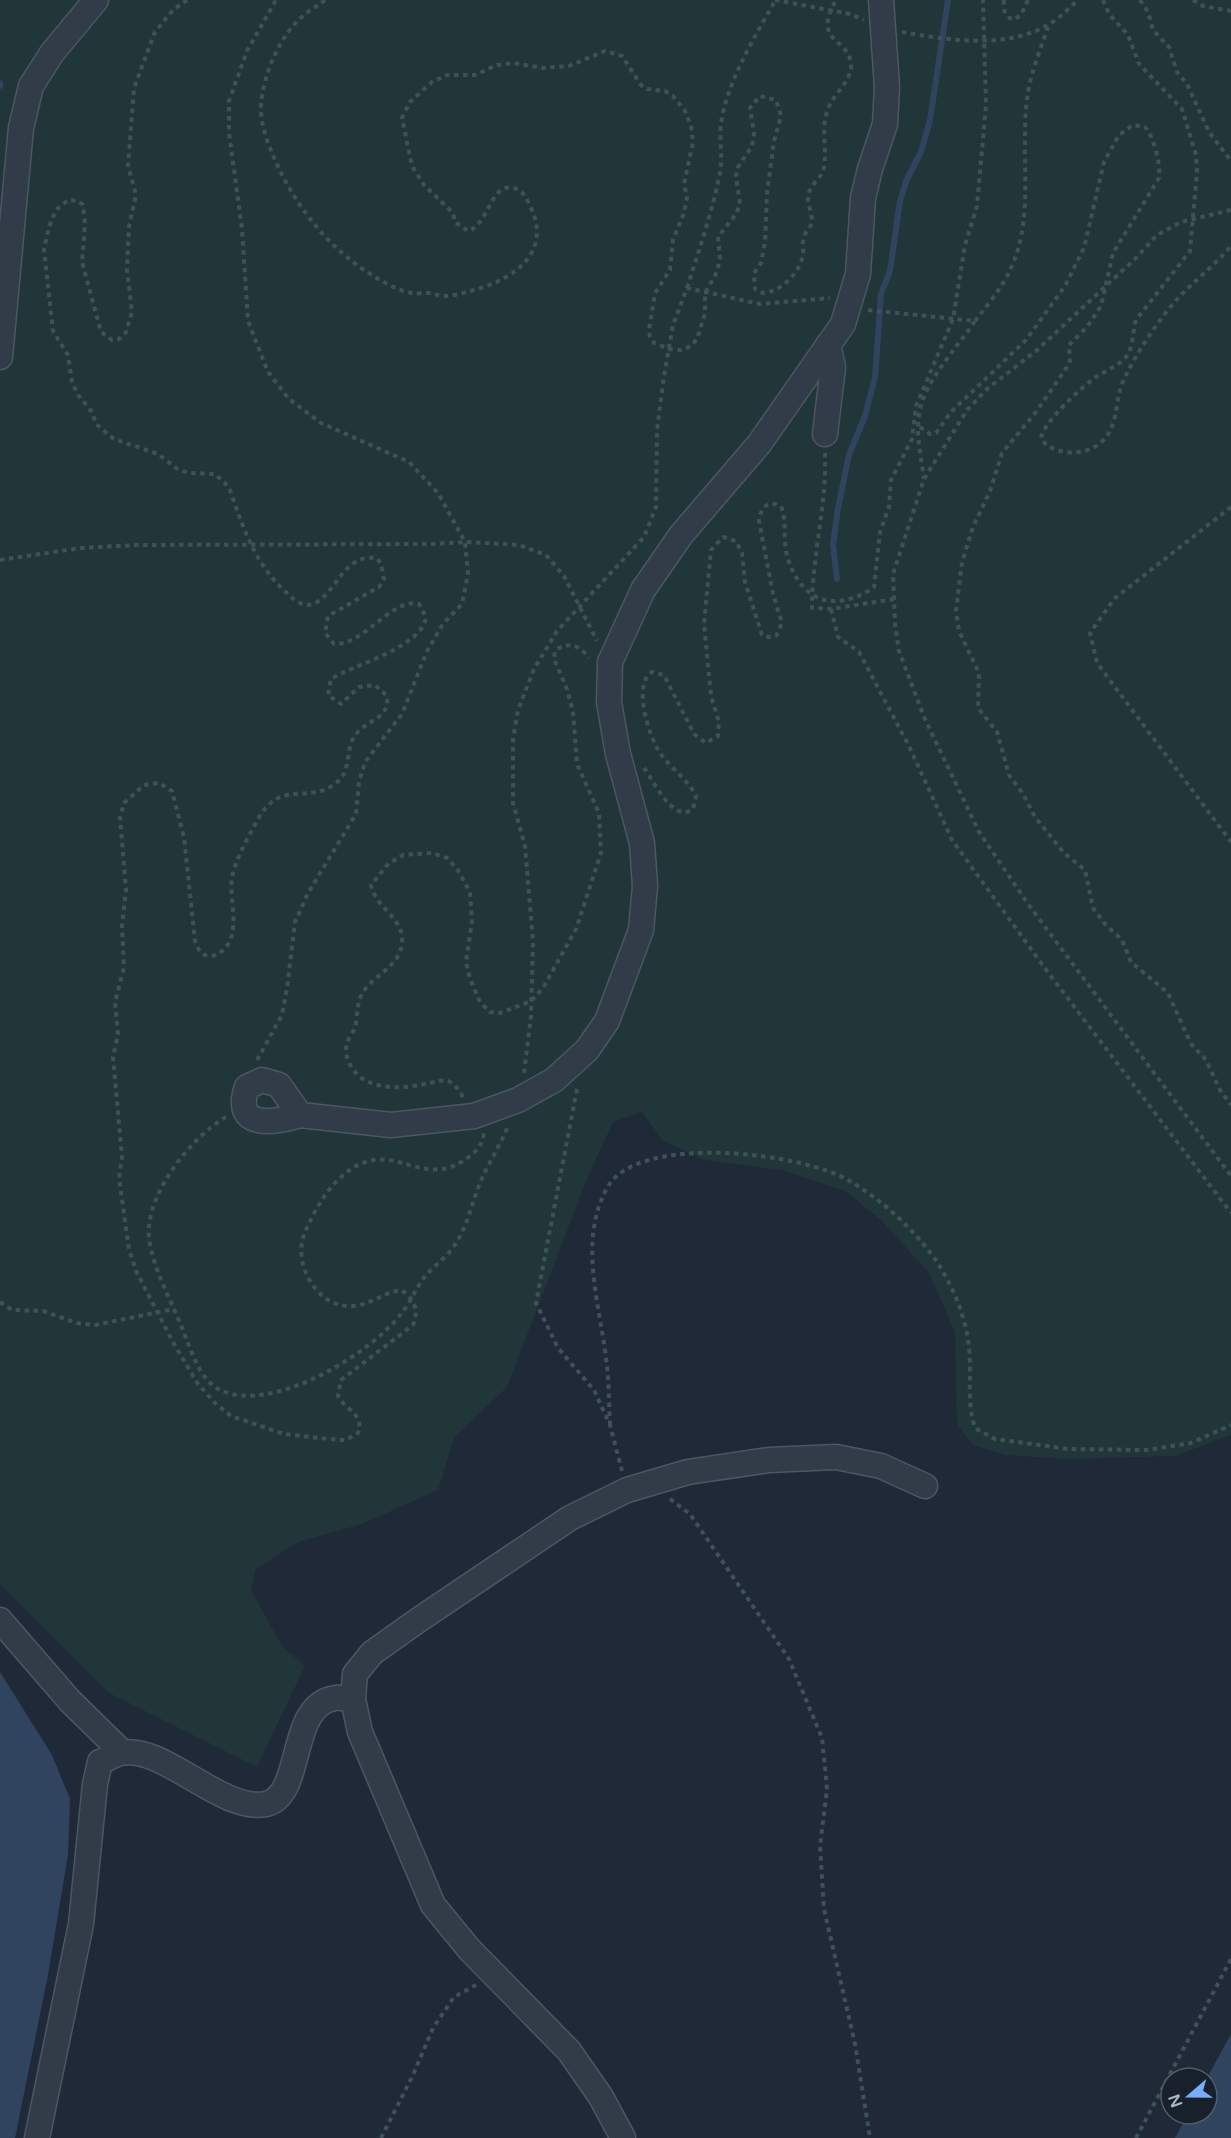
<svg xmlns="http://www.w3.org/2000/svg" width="1231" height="2138" viewBox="0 0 1231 2138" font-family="'Varela Round',sans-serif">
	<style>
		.green { fill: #213638 }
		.water { fill: #31445f }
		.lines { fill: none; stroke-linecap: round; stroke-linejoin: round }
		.stream { stroke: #31445f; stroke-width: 6 }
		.minor-casing { stroke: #4d5663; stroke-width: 27 }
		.path { stroke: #3e5356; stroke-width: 4; stroke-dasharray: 4.5 4.5; stroke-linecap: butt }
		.minor { stroke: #323b48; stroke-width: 24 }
	</style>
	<rect width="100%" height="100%" fill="#1f2937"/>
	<!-- green -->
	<polygon class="green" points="0,0 1231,0 1231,1435 1175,1456 1068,1459 1005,1455 973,1445 957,1425 955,1332 929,1273 882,1221 845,1191 781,1170 704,1160 662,1140 642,1112 613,1122 587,1179 507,1387 454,1438 438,1490 362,1524 298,1542 256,1569 251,1590 282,1646 305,1666 257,1767 109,1693 0,1584"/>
	<!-- water -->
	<g class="water">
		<polygon points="0,1672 52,1755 70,1799 68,1855 48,1975 15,2138 0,2138"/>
		<polygon points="1231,2034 1231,2138 1175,2138 1188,2114 1207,2114 1207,2078"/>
	</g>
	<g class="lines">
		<!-- stream -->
		<g class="stream">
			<polyline points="0,86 0,83"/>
			<polyline points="837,579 833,545 838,508 849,455 865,416 875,377 881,294 890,271 900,201 907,179 921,152 930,120 948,0"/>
		</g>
		<defs>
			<g id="minor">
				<polyline points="0,357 21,128 31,86 52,53 96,0"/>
				<polyline points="825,434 833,367 828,345"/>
				<path d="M300,1115C274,1123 232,1130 247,1087L262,1080L279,1085L300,1115L391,1125L474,1116L518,1100L554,1080L587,1050L607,1021L641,930L645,886L642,843L618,754L609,702L610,662L643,590L681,535L759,444L843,324L858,274L863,198L870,169L885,124L887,87L881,0"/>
				<polyline points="0,1620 70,1701 122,1752"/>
				<path d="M37,2138L81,1924L95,1784L100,1762C107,1759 115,1754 121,1753C163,1744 222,1813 266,1804C305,1795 287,1705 335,1698C340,1697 347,1699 353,1699"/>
				<polyline points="623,2138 601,2097 569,2051 469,1949 433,1905 360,1732 353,1699 355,1674 372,1653 420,1619 570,1518 627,1490 688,1472 769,1460 836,1457 881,1466 925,1486"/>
			</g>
		</defs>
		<!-- minor casing -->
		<use href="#minor" class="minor-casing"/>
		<!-- path -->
		<g class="path">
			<path d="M187,0L173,10L155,32L134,88L128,166L136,195L129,226L127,270L132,312L126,332L119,339L112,340L101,332L82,262L85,224L83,205L78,201L68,200L56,210L49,227L44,249L53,331L68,355L72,382L78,395L92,412L96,424L114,439L158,454L176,468L188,473L215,474L229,487C243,528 255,565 288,594C296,602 306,609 317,602C339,588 344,554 377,558L381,564L384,579L379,587L328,616L325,633L334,644C365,645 392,597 419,604L426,617C422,648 354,664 331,679L328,695L341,704L359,687L375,685L387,696C390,719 368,719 356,734C344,749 353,770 336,783C309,805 281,778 258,819C249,836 238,854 233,873C226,897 246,937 218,954C214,956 209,957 205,955C199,953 197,946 195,941L184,837L172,791L159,783L144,785L124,803L120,817L126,890L122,926L124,968L115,1002L118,1034L113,1057L122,1157L119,1178L129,1249L136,1271L174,1344L198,1384L215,1403L231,1416L284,1434L339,1440H346L358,1433C365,1414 345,1410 338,1396L341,1380L413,1325C419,1310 415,1299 401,1290C384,1292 368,1307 349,1306C316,1306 293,1263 304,1235C315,1207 337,1169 369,1161C403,1152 430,1188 470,1156C478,1150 483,1143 484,1133"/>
			<path d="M325,0C318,6 309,10 303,16C280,35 263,75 261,105C260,121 266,138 272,153C294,206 331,253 382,281C391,286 402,292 412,293C417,294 424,293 430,293C434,293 438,296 443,296C453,296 464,293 474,290C515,279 554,251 529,204C526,197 522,190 514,188C490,182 489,225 468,231L455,222L453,213L424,185L412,166L402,118L410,102L432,82L447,75H475L497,65L513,63L543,68L569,66L605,51L622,56L641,85L647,89L665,91L673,96L685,111L691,126L693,142L684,184L687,198L684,213L673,240L670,270L655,293L649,330L650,337L654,343L669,349L681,350L691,346L697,339L705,313V293L717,272L720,258L718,237L736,214L740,204L736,176L738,167L752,146L754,133L750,108L760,96L776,100L781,116L774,141L767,193L765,242L761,263L754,273L755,289L763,293C779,292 797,276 802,259C805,252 801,244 804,237C806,230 811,228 812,221C812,213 808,206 808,198C808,185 823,178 824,167C827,148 821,130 827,112C831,96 849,84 851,68C853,37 810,46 836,0"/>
			<polyline points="775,0 850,14 864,20"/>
			<path d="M1004,0C1003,10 1004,15 1013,20L1021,15L1028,0"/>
			<path d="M1103,0L1109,14L1128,35L1139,64L1182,109L1196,155L1197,172L1190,251L1136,320C1132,333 1134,350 1124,359C1116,367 1105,371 1096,377C1082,387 1042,423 1041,439C1054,456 1084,456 1099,444C1121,427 1113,399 1125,377C1139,349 1160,317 1182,294C1198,278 1216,264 1231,246"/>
			<polyline points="1140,0 1148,12 1153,30 1169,47 1177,72 1187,84 1209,132 1231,161"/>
			<polyline points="1193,0 1203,6 1231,11"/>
			<path d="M902,32C948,40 1007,50 1049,24C1060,18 1069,8 1078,0"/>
			<polyline points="1231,210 1181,222 1157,235 1136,258 1036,351 987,389 967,410 924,479 893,574 895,624 899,651 924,717 979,832 1028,904 1231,1176"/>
			<path d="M687,288C699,250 712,212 720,173C723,157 719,139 721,123C728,80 754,38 775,1"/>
			<path d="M868,310L975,321C957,348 928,377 920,409C915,431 921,457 924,479"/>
			<path d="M975,321C987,305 1003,287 1011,268C1035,216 1020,155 1027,99C1030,74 1041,48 1049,24"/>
			<path d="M920,427L930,434L936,433L951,412L1026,340L1065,286L1084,248L1104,162L1119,135L1133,125L1145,127C1154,137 1161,165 1159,178L1113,253L1101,306L1087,327L1069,345L1070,361L1067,367L1036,412L1002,453L990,491L973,527L962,562L956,611L959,631L979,673L978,708L997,732L1009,775L1023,794L1035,817L1064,853L1085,870L1093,908L1105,924L1122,940L1131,962L1168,993L1191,1044L1206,1060L1220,1090L1231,1105"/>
			<path d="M825,453C827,504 812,556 812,608L831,609L894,599"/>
			<polyline points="1231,507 1114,599 1090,633 1097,663 1231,842"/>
			<polyline points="0,560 81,548 137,545 434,544 465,542 519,545 546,555 564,576 597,641"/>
			<polyline points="831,609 838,637 859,652 909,746 952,840 1044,967 1231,1213"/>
			<path d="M644,768C654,781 673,824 693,809L696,796C687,778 671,769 660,753C649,737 632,684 652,672L664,675L694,734L706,743L718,736L719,722L711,696L704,624L711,550L723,537L736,541L742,553L745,582L762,635L769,637L776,636L782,623L773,594L759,521C761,507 767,500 781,506C786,519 784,530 785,543C787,568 803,598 830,601C846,602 862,596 874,587L880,532L889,507L891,480L912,439L916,406L953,319L965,245L977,206L986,105L983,0"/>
			<polyline points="257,1060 282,1015 287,988 295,922 308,893 356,814 359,782 365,762 402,714 427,651 443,624 462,604 468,574 465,542 438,493 409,462 321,423 289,399 268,372 248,321 242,229 229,133 229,101 247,51 276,0"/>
			<polyline points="524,1073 531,1016 533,941 525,846 513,803 513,739 518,710 534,669 557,631 644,537 656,507 657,430 664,376 673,325 687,288 760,304 830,298"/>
			<polyline points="577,1089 536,1303 558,1348 594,1390 610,1425 622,1471"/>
			<path d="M463,1097C459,1090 455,1084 448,1081C440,1079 433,1083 425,1084C406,1088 381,1090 363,1079C352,1072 343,1056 347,1043C349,1036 355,1031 356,1023C358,1010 357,998 366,988C378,973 400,965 402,943C405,918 375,908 371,885L389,863L403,855L432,853L447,858L457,869L470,892L472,921L466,962L470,979L480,1002L490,1012L500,1013L531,1001L543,988L576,929L601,853L599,813L577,764L573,712L567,689L554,659L555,651C569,640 580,646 589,658"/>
			<path d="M226,1117C191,1137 144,1196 149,1239C154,1271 170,1298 182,1328C191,1349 199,1381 222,1391C274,1413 370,1354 401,1314C410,1303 415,1290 423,1279C432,1267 446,1258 454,1246C468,1226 471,1205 480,1183C488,1164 500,1146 508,1126"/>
			<polyline points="0,1302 12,1310 43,1311 77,1323 95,1325 174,1309"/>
			<path d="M610,1425C609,1405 609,1385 607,1366C601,1307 577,1243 607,1188C638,1132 802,1153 848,1180C882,1200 914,1229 937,1262C953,1286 966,1318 969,1347C972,1376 966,1399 975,1428L995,1439L1068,1449L1147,1450L1191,1443L1231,1425"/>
			<polyline points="670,1499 690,1514 789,1659 822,1738 827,1789 820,1846 824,1909 855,2044 870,2138"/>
			<polyline points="381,2138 413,2075 433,2028 454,1997 476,1985"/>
			<polyline points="1136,2138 1231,1959"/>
		</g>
		<!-- minor -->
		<use href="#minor" class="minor"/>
	</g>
	<!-- north arrow -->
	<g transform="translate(1189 2096) rotate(250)"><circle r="28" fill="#18202c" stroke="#535c69" stroke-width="1.5"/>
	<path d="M0-4.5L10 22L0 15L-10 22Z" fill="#7aacfc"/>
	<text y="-9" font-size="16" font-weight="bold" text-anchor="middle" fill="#acb6c5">N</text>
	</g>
</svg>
